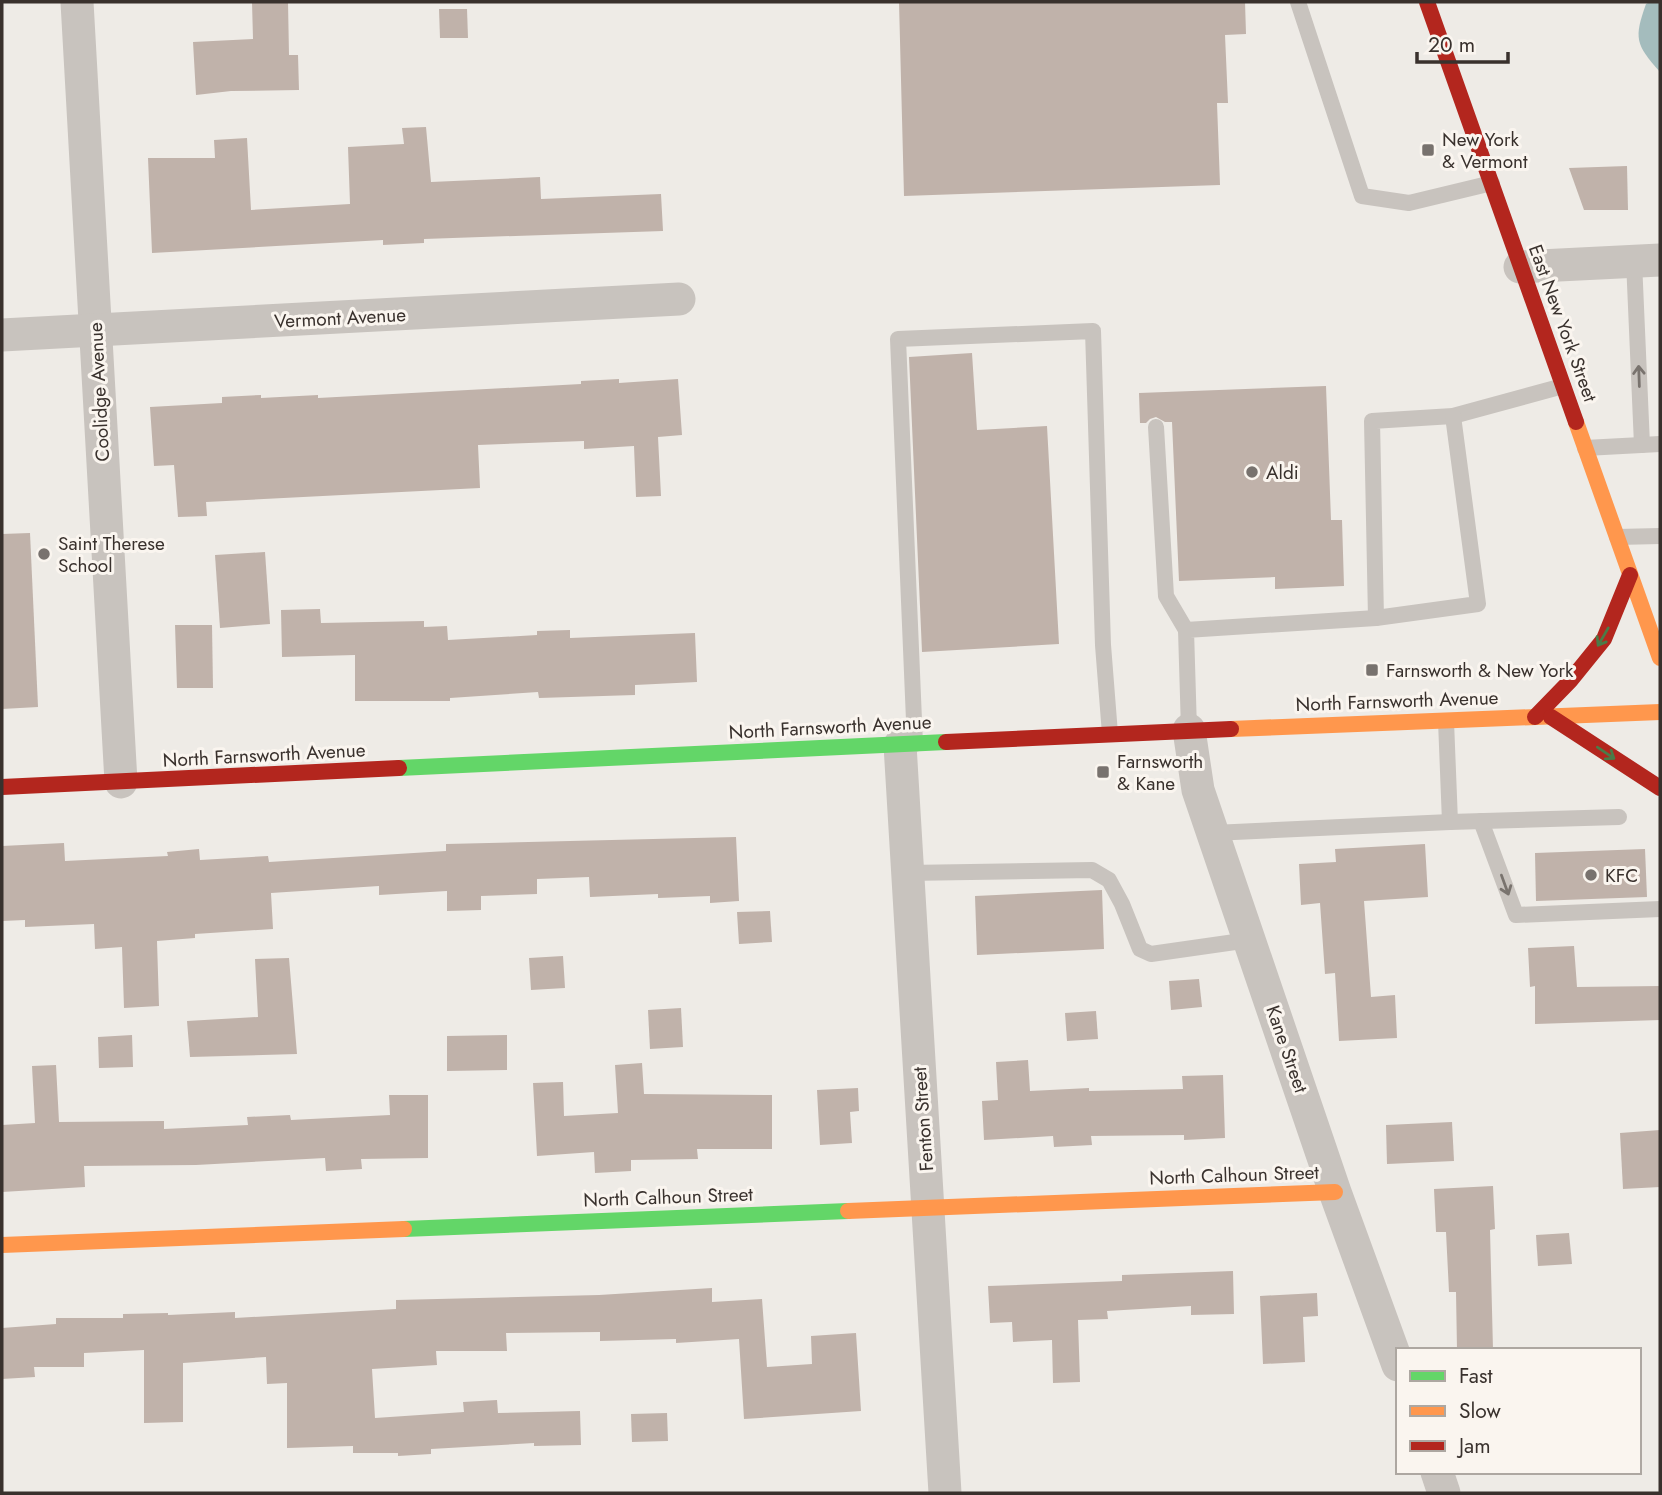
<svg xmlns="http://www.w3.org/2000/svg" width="1662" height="1495" viewBox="0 0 1662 1495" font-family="Jost,sans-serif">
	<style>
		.water { fill: #a4bcbd }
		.building { fill: #c0b2aa }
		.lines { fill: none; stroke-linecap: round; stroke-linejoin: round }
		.lane { stroke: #c8c3be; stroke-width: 16 }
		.street { stroke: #c8c3be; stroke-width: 33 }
		.fast { stroke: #63d668; stroke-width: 16 }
		.slow { stroke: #ff974d; stroke-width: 16 }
		.jam { stroke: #b3261e; stroke-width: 16 }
		.oneway { stroke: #79736e }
		.oneway2 { stroke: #4c7b48 }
		.poi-dot { fill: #78726e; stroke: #faf5ef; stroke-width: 2.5 }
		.labels { text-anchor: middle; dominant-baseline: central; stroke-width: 6; stroke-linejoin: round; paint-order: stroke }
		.poi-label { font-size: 19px; fill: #39312d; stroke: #faf5ef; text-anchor: start }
		.street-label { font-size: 19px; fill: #39312d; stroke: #faf5ef }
	</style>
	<rect width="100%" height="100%" fill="#eeebe6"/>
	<!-- water -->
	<path class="water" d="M1650,2H1660V72C1635,44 1634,38 1646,4Z"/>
	<!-- building -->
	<g class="building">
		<polygon points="252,2 288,2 289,55 298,55 299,90 231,91 196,95 193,42 253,39"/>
		<polygon points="899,2 1245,2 1246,34 1225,35 1228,103 1217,103 1220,185 904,196"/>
		<polygon points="439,9 467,9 468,38 440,38"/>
		<polygon points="426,127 431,182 540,177 541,199 661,194 663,231 424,239 424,243 383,245 383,240 152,253 148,158 215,158 214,140 247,138 251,210 350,204 348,147 404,144 402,128"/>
		<polygon points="1627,166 1628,210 1584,210 1569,168"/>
		<polygon points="972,353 977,430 1047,426 1059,644 922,652 909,357"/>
		<polygon points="619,379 619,383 678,379 682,435 658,437 661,496 636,497 634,446 584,449 584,441 478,445 480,488 206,502 207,516 178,517 174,465 154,466 150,407 222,403 222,397 261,395 261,398 318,395 318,398 581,384 581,381"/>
		<polygon points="1326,386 1331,520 1342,520 1344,586 1275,589 1275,577 1179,581 1172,422 1165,422 1156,417 1150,419 1146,423 1140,423 1139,393"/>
		<polygon points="30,533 38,707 2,709 2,534"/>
		<polygon points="265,552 270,624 220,628 215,555"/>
		<polygon points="320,609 321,623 424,621 424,627 447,626 448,640 537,635 537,631 570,630 570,638 695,633 697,682 635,685 635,695 539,698 538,692 450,698 450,701 355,701 355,655 282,657 281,610"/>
		<polygon points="175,625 212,625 213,688 177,688"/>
		<polygon points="736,837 739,901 710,903 710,896 658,898 658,894 590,897 589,877 537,879 537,894 481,896 481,910 447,911 447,891 379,895 379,886 271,893 273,929 195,934 195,938 157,941 159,1006 124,1008 122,947 95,949 94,924 25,927 25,920 2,921 2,846 64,843 65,861 168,856 167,852 199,849 200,860 268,856 269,862 446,851 446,844"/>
		<polygon points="1425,844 1428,897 1364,901 1371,997 1395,995 1397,1038 1339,1041 1335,973 1325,974 1320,903 1301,905 1299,864 1336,862 1335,849"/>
		<polygon points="1645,849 1647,897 1536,901 1535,853"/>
		<polygon points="1102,890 1104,949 977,955 975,896"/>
		<polygon points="770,911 772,942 739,944 737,912"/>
		<polygon points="1574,946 1577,987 1660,986 1660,1020 1535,1024 1535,986 1530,987 1528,948"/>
		<polygon points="563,956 565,988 531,990 529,958"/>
		<polygon points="289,958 297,1054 190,1057 187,1021 258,1017 255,959"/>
		<polygon points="1199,979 1202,1007 1171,1010 1169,981"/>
		<polygon points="681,1008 683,1047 650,1049 648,1010"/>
		<polygon points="1096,1011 1098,1039 1067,1041 1065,1013"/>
		<polygon points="132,1035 133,1067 99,1068 98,1037"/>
		<polygon points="507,1035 507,1070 447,1071 447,1036"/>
		<polygon points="1028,1060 1030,1091 1089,1088 1089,1091 1183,1089 1182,1076 1223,1075 1225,1138 1184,1140 1184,1135 1091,1136 1092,1145 1054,1147 1053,1136 984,1140 982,1101 998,1100 996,1062"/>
		<polygon points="642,1063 644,1094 772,1095 772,1149 697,1149 698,1159 631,1160 631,1171 595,1173 594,1152 537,1156 533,1083 563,1082 564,1116 618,1113 615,1065"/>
		<polygon points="56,1065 59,1122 164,1121 164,1129 248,1125 247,1117 290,1115 291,1120 390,1115 389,1095 428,1095 428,1158 361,1159 362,1169 326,1171 325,1158 196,1165 84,1166 85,1187 2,1192 2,1125 35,1123 32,1066"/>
		<polygon points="858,1088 859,1111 850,1112 852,1143 820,1145 817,1090"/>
		<polygon points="1452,1122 1454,1161 1387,1164 1386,1125"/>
		<polygon points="1660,1130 1660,1187 1623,1189 1620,1133"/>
		<polygon points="1493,1186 1495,1229 1490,1230 1493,1350 1457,1350 1456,1292 1449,1292 1446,1232 1436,1232 1434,1189"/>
		<polygon points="1569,1233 1572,1264 1538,1266 1536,1235"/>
		<polygon points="1233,1271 1234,1314 1191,1315 1191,1306 1107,1311 1108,1319 1078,1320 1080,1382 1053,1383 1052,1340 1013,1342 1012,1322 990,1323 988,1286 1122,1281 1122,1275"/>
		<polygon points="712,1288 712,1302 762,1299 767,1367 812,1364 811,1336 856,1333 861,1411 744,1419 739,1339 676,1343 676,1339 600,1341 600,1332 506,1333 507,1351 436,1351 437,1365 372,1369 375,1418 464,1412 463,1402 497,1400 498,1413 580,1411 581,1445 534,1446 534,1443 431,1449 431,1454 398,1456 398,1453 353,1453 353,1446 287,1448 287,1383 267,1384 266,1357 183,1363 183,1422 144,1423 144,1350 84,1353 84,1367 34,1367 35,1377 2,1379 2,1328 56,1324 56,1318 123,1318 123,1314 168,1313 168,1315 235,1312 235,1318 396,1309 396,1300 599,1295"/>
		<polygon points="1317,1293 1318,1316 1303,1317 1305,1362 1263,1364 1260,1296"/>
		<polygon points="667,1413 668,1441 632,1442 631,1414"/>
	</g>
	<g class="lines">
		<!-- lane -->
		<g class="lane">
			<polyline points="1298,2 1362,196 1409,203 1492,183"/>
			<polyline points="1634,261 1642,445"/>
			<polyline points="1156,427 1166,596 1186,630"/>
			<polyline points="1585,448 1660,444"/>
			<polyline points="1617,537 1660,536"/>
			<polyline points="1376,618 1372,421 1453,416 1563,386"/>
			<polyline points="1446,721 1450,822"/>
			<polyline points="1189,730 1186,630 1376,618 1478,604 1453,416"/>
			<polyline points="915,744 898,339 1093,331 1103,645 1110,734"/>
			<polyline points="1481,821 1516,915 1660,909"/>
			<polyline points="1213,833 1450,822 1619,817"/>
			<polyline points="907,873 1092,870 1109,880 1122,904 1140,949 1151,954 1249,940"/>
		</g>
		<!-- street -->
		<g class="street">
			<polyline points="77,2 121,782"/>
			<polyline points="1520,267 1660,260"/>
			<polyline points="2,335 679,299"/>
			<polyline points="1189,730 1198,790 1335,1192 1398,1365"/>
			<polyline points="900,745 945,1493"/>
			<polyline points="1437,1472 1444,1493"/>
		</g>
		<!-- fast -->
		<g class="fast">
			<polyline points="399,768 946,742"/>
			<polyline points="404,1229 848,1211"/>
		</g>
		<!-- slow -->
		<g class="slow">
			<polyline points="1576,422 1660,658"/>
			<polyline points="1231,729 1660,712"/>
			<polyline points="848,1211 1335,1192"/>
			<polyline points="2,1245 404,1229"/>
		</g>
		<!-- jam -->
		<g class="jam">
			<polyline points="1427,2 1576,422"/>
			<polyline points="1535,717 1570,681 1604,639 1630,575"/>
			<polyline points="1551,717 1660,788"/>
			<polyline points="946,742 1231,729"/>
			<polyline points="2,787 399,768"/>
		</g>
	</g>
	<!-- one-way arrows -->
	<defs><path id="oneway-shaft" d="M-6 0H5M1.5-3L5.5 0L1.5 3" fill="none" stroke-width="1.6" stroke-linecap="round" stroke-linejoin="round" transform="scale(1.75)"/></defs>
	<g class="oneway">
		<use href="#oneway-shaft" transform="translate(1639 376) rotate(-92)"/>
		<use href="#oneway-shaft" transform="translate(1505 885) rotate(70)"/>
	</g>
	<g class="oneway2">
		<use href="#oneway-shaft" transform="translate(1603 637) rotate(120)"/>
		<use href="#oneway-shaft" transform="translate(1606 753) rotate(34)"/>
	</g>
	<!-- markers -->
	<g class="poi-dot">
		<rect x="1421" y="143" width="14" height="14" rx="3.5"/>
		<circle cx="1252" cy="472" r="7"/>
		<circle cx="44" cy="554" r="7"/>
		<rect x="1365" y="663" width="14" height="14" rx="3.5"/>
		<rect x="1096" y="765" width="14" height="14" rx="3.5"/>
		<circle cx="1591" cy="875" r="7"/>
	</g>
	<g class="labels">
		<!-- poi labels -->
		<g class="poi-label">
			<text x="1442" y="139">New York<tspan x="1442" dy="22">&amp; Vermont</tspan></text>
			<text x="1266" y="472">Aldi</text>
			<text x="58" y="543">Saint Therese<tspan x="58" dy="22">School</tspan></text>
			<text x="1386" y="670">Farnsworth &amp; New York</text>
			<text x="1117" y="761">Farnsworth<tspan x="1117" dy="22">&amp; Kane</tspan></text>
			<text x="1605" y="875">KFC</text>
		</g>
		<!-- street labels -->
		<g class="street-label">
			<text transform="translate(340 318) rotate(-3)">Vermont Avenue</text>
			<text transform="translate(1563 323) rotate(70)">East New York Street</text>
			<text transform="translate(99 392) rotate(-93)">Coolidge Avenue</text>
			<text transform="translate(1397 701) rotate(-2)">North Farnsworth Avenue</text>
			<text transform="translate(830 727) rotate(-3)">North Farnsworth Avenue</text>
			<text transform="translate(264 755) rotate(-3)">North Farnsworth Avenue</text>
			<text transform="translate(1287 1049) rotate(71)">Kane Street</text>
			<text transform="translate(923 1119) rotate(-94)">Fenton Street</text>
			<text transform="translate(1234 1175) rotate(-2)">North Calhoun Street</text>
			<text transform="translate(668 1197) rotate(-2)">North Calhoun Street</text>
		</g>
	</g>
	<!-- border -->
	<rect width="1662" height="1495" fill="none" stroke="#39312d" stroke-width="7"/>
	<!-- legend -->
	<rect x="1396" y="1348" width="245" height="126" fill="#faf5ef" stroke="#ada7a1" stroke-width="2"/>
	<rect x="1410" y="1371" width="35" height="10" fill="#63d668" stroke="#ada7a1" stroke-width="2"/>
	<text x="1459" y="1383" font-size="21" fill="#39312d">Fast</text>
	<rect x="1410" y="1406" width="35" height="10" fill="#ff974d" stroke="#ada7a1" stroke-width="2"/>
	<text x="1459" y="1418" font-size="21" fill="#39312d">Slow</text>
	<rect x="1410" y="1441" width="35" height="10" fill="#b3261e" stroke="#ada7a1" stroke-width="2"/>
	<text x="1459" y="1453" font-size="21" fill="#39312d">Jam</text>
	<!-- scale -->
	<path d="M1417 52v10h91v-10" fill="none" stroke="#39312d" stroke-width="3.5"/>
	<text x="1428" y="52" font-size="21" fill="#39312d" stroke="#faf5ef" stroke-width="5" paint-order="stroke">20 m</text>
</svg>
